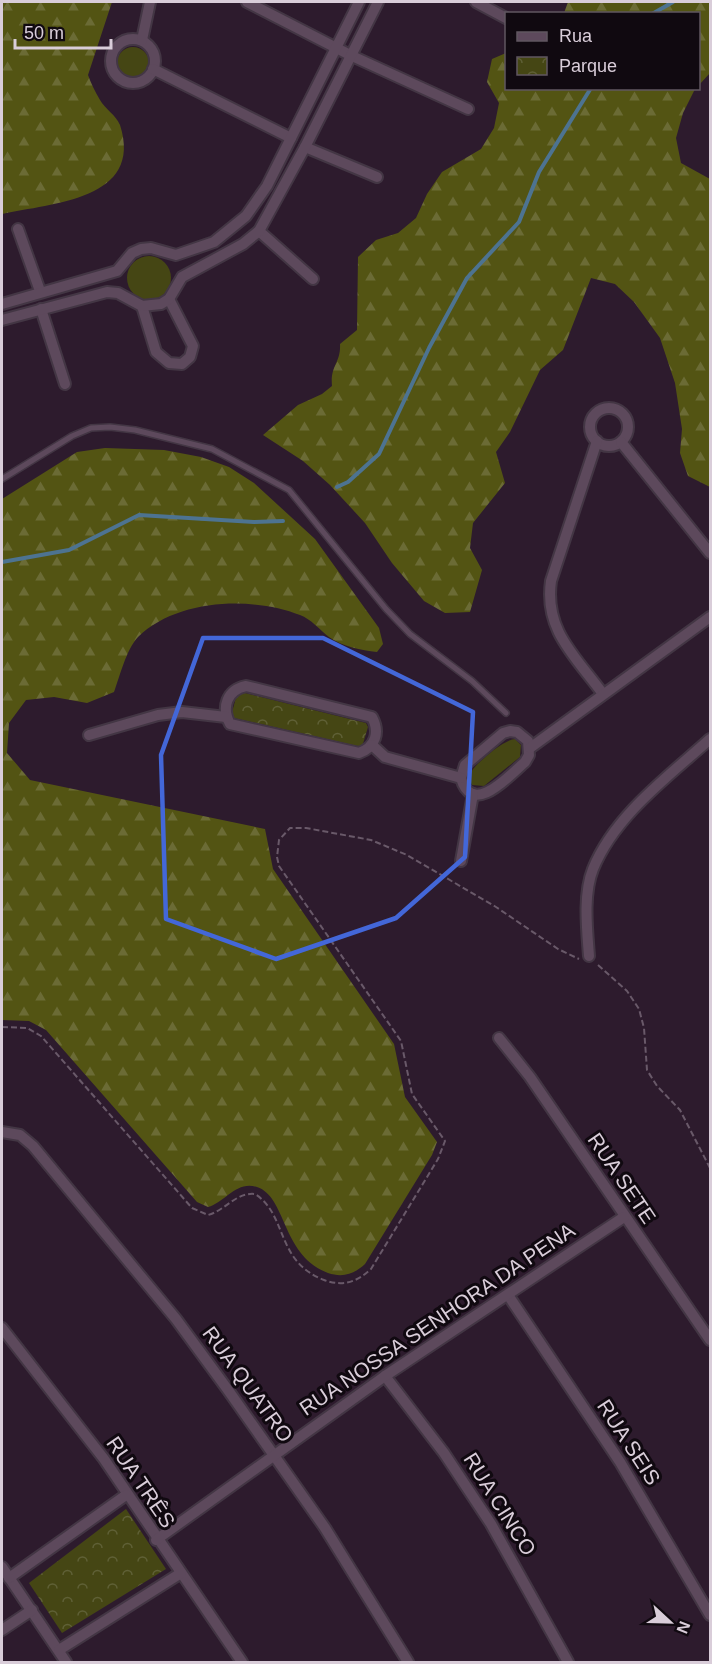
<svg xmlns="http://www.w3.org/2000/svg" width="712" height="1664" viewBox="0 0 712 1664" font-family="Helvetica,sans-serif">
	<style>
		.green { fill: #454614 }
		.forest { fill: url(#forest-firs) }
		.park { fill: url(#park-crowns) }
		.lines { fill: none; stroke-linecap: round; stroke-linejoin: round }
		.stream { stroke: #4d7391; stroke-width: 4 }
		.service-casing { stroke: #433644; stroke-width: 8 }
		.minor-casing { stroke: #433644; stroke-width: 14 }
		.path { stroke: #695969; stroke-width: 2; stroke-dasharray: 6 3; stroke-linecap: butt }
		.service { stroke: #5d495c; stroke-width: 5 }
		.minor { stroke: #5d495c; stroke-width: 10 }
		.marked { fill: none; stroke: #4367d8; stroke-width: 4.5; stroke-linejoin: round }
		.labels { text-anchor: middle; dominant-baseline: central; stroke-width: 6; stroke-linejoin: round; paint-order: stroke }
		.street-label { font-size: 21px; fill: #d9cdd9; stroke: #100910 }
	</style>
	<defs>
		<pattern id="forest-firs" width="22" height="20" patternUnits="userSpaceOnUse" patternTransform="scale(1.5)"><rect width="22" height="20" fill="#535413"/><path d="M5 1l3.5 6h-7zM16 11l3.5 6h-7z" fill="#6b6b35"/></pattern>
		<pattern id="park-crowns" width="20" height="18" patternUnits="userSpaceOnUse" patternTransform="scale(1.5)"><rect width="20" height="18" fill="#454614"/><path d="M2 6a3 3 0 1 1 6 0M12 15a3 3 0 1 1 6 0" fill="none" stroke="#5f6036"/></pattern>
	</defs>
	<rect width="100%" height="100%" fill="#2d1b2d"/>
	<!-- green -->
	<g class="green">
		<circle cx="133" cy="63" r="16"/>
		<circle cx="149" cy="278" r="22"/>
		<path d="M515,739L521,745L520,757L484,786L472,785L468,778C470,767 504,739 515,739Z"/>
	</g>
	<!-- forest -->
	<g class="forest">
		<path d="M2,2H112L88,75C91,83 95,92 100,100C105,109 116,115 120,125C144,200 52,203 2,214Z"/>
		<polygon points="568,2 710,2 710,73 699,85 698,14 564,13"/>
		<path d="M506,53V88L695,89L683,113L676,138L681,163L710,179V487L688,476L680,453L682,429L675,383L660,338L634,302L615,284L591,278L563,350L540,370L510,432L496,452L505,483L473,523L470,548L482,570L470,612L445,613L424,601L392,563L365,523L330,485L303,461L263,435L298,405L322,394L332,386C330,365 341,363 340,344L357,330L358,257L376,240L398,233L416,218L427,194L442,172L481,149L494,128L499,103L487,82L492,59Z"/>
		<path d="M105,448L164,450L201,457L229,467L254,483L315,539L379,628L383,644L377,652C361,650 343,647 329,637C320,630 311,619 300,615C252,596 177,599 138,637C126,650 120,676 114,692L87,703L54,697L26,700L9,723L7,753L30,780L265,829L273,869L394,1044L405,1097L437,1142L432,1155L365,1264C354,1274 343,1278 328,1273C281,1255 287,1197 257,1187C237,1180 225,1202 208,1207L197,1202L46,1030L29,1021L2,1020V499L77,452Z"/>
	</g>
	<!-- park -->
	<g class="park">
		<polygon points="241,692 366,723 368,727 362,747 234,718 231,716 237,694"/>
		<polygon points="126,1509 166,1569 62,1633 29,1583"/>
	</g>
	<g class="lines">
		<!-- stream -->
		<g class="stream">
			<polyline points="652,14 673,2"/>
			<polyline points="337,487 348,482 379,454 429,348 467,278 519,222 539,172 591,88"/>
			<polyline points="2,562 69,550 139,515 254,522 283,521"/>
		</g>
		<defs>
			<polyline id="service" points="2,479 72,436 91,428 110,427 135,430 212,449 289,490 386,609 410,634 472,681 506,713"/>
			<g id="minor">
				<polyline points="247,2 352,56 468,109"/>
				<polyline points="476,2 506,18"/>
				<circle cx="133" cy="61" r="22"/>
				<polyline points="142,40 150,2"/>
				<polyline points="153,69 291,138"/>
				<polyline points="305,147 377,177"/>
				<polyline points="18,229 40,291"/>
				<polyline points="259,231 313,279"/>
				<polyline points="2,304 117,271 132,253 141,249 151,248 176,255 214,242 246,216 267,186 359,2"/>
				<polyline points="142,306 156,352 169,363 182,364 190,357 193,346 169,299"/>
				<polyline points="41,309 65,384"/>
				<polyline points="2,320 107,292 118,293 142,306 161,304 169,299 182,277 243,244 259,231 305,147 378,2"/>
				<circle cx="609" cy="427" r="19"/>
				<path d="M597,441L551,581C544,630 575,656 603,694"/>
				<polyline points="621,442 710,553"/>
				<path d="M246,686L372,717C380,732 376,747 359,753L230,724C221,707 227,690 246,686Z"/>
				<path d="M510,731L517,732L528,741L529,755L525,762C510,775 472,818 461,778L465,765L503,733Z"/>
				<polyline points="89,735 158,715 182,712 226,717"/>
				<polyline points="372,745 385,757 461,778"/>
				<polyline points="530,748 710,617"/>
				<polyline points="461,861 473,794"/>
				<path d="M589,956C587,929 583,894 593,869C615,815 669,776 710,739"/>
				<polyline points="499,1038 530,1077 710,1340"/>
				<polyline points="2,1132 20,1135 33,1146 176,1319 228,1390 325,1528 408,1662"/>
				<polyline points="508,1295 620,1462 710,1615"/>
				<polyline points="2,1328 104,1459 242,1662"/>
				<polyline points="385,1376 444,1453 491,1524 568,1662"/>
				<polyline points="156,1540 385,1376 624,1217"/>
				<polyline points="2,1567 66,1662"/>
				<polyline points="9,1578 126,1495"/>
				<polyline points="2,1630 32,1610"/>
				<polyline points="59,1650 181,1573"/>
			</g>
		</defs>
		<!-- service casing -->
		<use href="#service" class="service-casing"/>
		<!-- minor casing -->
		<use href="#minor" class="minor-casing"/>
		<!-- path -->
		<g class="path">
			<polyline points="598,965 627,991 639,1009 644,1028 647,1070 657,1086 680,1110 710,1168"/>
			<path d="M2,1027L27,1028L41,1036L192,1208L208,1215C226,1210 236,1192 255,1194C288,1215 275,1261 324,1280C343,1287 357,1282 371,1269L438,1159L445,1141L412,1094L401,1041L279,866L277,857L279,840L290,828H306L371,840L407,855L496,907L558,949L579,959"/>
		</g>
		<!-- service -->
		<use href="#service" class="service"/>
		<!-- minor -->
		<use href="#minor" class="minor"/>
	</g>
	<!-- marked area -->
	<path class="marked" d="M203,638H323L473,712L465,857L396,918L276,959L166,919L161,755Z"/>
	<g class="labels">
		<!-- street labels -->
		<g class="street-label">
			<text transform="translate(622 1178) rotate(56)">RUA SETE</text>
			<text transform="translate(437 1319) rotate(-34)">RUA NOSSA SENHORA DA PENA</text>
			<text transform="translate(248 1384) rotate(54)">RUA QUATRO</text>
			<text transform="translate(629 1442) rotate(57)">RUA SEIS</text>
			<text transform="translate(141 1482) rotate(56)">RUA TRÊS</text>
			<text transform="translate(500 1504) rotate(58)">RUA CINCO</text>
		</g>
	</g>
	<!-- border -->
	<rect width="712" height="1664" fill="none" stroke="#d9cdd9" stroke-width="6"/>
	<!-- legend -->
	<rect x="505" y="12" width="195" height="78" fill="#100910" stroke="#605760" stroke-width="1.5"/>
	<rect x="517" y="32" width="30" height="9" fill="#5d495c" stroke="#605760" stroke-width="1.5"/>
	<text x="559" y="42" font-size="18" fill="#d9cdd9">Rua</text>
	<rect x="517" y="57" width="30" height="18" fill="url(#park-crowns)" stroke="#605760" stroke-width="1.5"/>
	<text x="559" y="72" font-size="18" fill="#d9cdd9">Parque</text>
	<!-- north arrow -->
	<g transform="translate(670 1622) rotate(112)" stroke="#100910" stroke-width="4.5" paint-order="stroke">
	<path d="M0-4.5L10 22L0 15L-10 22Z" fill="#d9cdd9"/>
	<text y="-9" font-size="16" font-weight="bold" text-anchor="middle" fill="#d9cdd9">N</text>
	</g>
	<!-- scale -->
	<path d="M15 39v9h96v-9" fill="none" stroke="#d9cdd9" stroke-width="3"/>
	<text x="24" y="39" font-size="18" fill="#d9cdd9" stroke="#100910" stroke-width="4.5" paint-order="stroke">50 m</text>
</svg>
